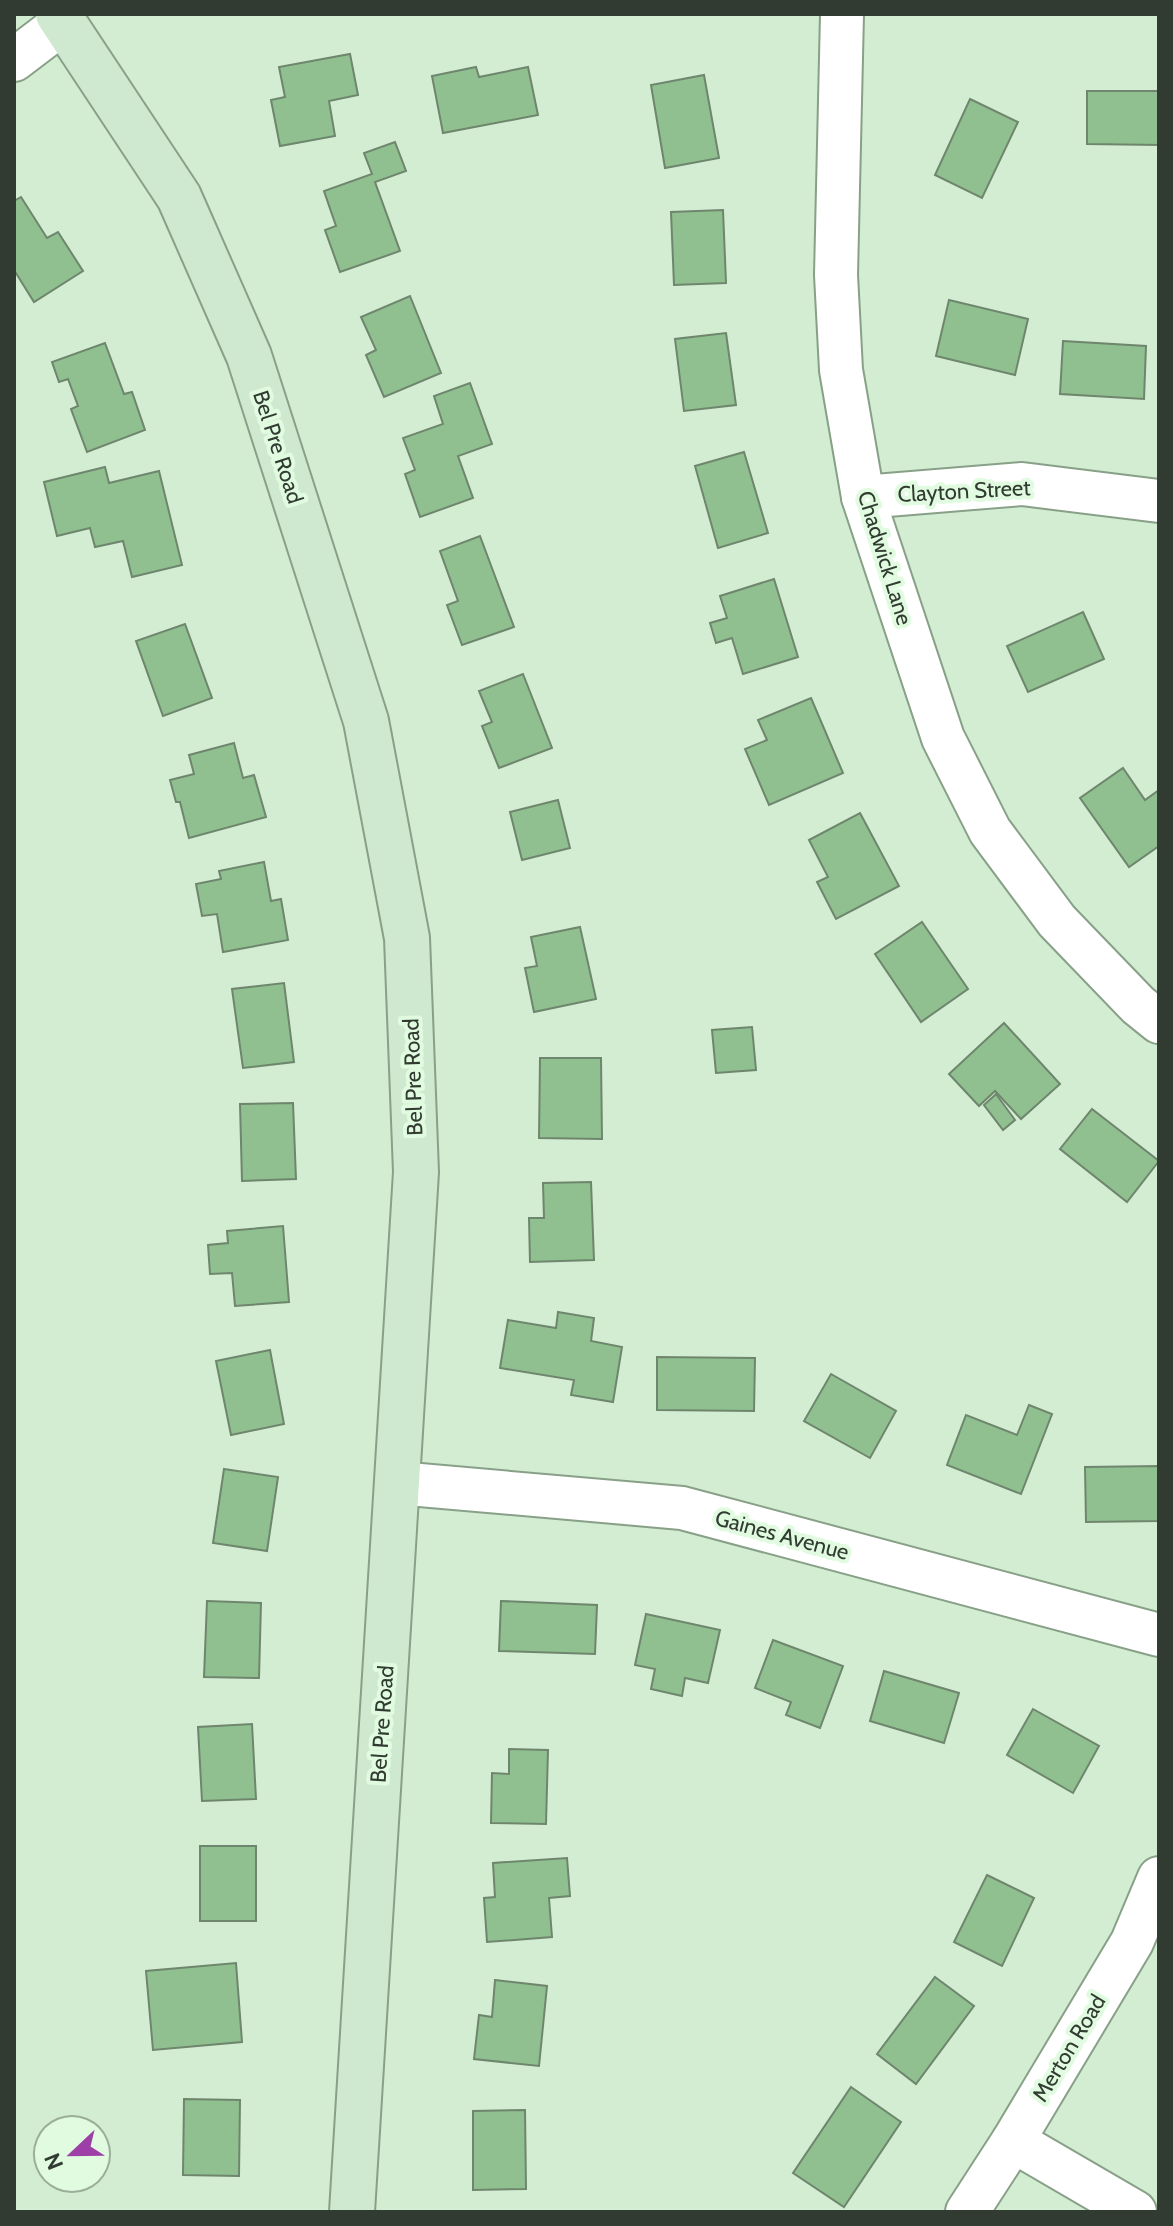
<svg xmlns="http://www.w3.org/2000/svg" width="1173" height="2226" viewBox="0 0 1173 2226" font-family="Cabin,sans-serif">
	<style>
		.building { fill: #90c08f; stroke: #6e866d; stroke-width: 2 }
		.lines { fill: none; stroke-linecap: round; stroke-linejoin: round }
		.street-casing { stroke: #88a087; stroke-width: 46 }
		.secondary-casing { stroke: #88a087; stroke-width: 48 }
		.street { stroke: #fff; stroke-width: 42 }
		.secondary { stroke: #cfe8d0; stroke-width: 44 }
		.labels { text-anchor: middle; dominant-baseline: central; stroke-width: 8; stroke-linejoin: round; paint-order: stroke }
		.street-label { font-size: 22px; fill: #313b31; stroke: #e0fbdf }
	</style>
	<rect width="100%" height="100%" fill="#d3edd2"/>
	<!-- building -->
	<g class="building">
		<polygon points="350,54 358,95 329,101 335,136 280,146 271,100 285,97 279,67"/>
		<polygon points="476,67 479,77 528,67 538,115 443,133 432,76"/>
		<polygon points="704,75 719,158 665,168 651,85"/>
		<polygon points="1087,91 1159,91 1159,145 1087,144"/>
		<polygon points="970,99 1018,122 982,198 935,175"/>
		<polygon points="395,142 406,171 375,182 400,251 340,272 325,230 336,226 324,191 372,174 364,153"/>
		<polygon points="21,197 47,238 58,232 83,271 34,302 14,270 14,201"/>
		<polygon points="723,210 726,283 674,285 671,212"/>
		<polygon points="410,296 441,373 384,397 366,355 376,350 361,317"/>
		<polygon points="949,300 1028,319 1015,375 936,356"/>
		<polygon points="726,333 736,405 684,411 675,339"/>
		<polygon points="1063,341 1146,346 1144,399 1060,394"/>
		<polygon points="105,343 124,394 132,392 145,430 87,452 71,409 78,406 68,379 59,382 52,362"/>
		<polygon points="470,383 492,444 458,456 473,498 420,517 405,474 415,470 403,438 443,424 434,396"/>
		<polygon points="744,452 768,533 718,548 695,466"/>
		<polygon points="105,467 109,483 159,471 182,565 132,577 123,541 95,547 90,528 57,536 44,482"/>
		<polygon points="480,536 514,627 462,645 447,605 458,601 440,551"/>
		<polygon points="774,579 798,657 743,674 732,638 716,643 710,623 727,618 720,596"/>
		<polygon points="1083,612 1104,659 1028,692 1007,646"/>
		<polygon points="185,624 212,698 163,716 136,641"/>
		<polygon points="523,674 552,748 499,768 482,726 492,722 479,691"/>
		<polygon points="811,698 843,773 769,805 745,749 767,740 758,720"/>
		<polygon points="234,743 243,778 254,775 266,817 189,838 180,802 176,802 170,780 194,774 189,755"/>
		<polygon points="1123,768 1145,800 1159,790 1159,846 1129,867 1080,798"/>
		<polygon points="558,800 570,848 522,860 510,812"/>
		<polygon points="860,813 899,886 836,919 817,882 828,877 809,840"/>
		<polygon points="264,862 271,901 281,899 288,940 223,952 217,914 202,916 196,884 221,879 219,871"/>
		<polygon points="922,922 968,989 921,1022 875,954"/>
		<polygon points="580,927 596,999 534,1012 525,968 537,966 531,937"/>
		<polygon points="284,983 294,1062 243,1068 232,989"/>
		<polygon points="1004,1023 1060,1084 1021,1119 995,1091 979,1106 949,1074"/>
		<polygon points="752,1027 756,1070 716,1073 712,1030"/>
		<polygon points="540,1058 601,1058 602,1139 539,1138"/>
		<polygon points="996,1094 1015,1120 1003,1130 984,1105"/>
		<polygon points="293,1103 296,1179 242,1181 240,1104"/>
		<polygon points="1092,1109 1159,1161 1127,1202 1060,1149"/>
		<polygon points="591,1182 594,1260 530,1262 529,1218 544,1218 543,1183"/>
		<polygon points="283,1226 289,1302 235,1306 232,1273 210,1274 208,1245 228,1243 227,1231"/>
		<polygon points="558,1312 594,1318 591,1341 622,1347 613,1402 571,1395 574,1380 500,1368 508,1320 556,1328"/>
		<polygon points="270,1350 284,1424 231,1435 216,1361"/>
		<polygon points="657,1357 755,1358 754,1411 657,1410"/>
		<polygon points="831,1374 896,1411 870,1458 804,1421"/>
		<polygon points="1029,1405 1052,1414 1021,1494 947,1465 966,1415 1017,1435"/>
		<polygon points="1159,1466 1159,1521 1086,1522 1085,1467"/>
		<polygon points="224,1469 278,1477 267,1551 213,1543"/>
		<polygon points="207,1601 261,1603 259,1678 204,1677"/>
		<polygon points="501,1601 597,1605 595,1654 499,1651"/>
		<polygon points="646,1614 720,1630 708,1683 685,1678 682,1696 651,1689 655,1669 635,1665"/>
		<polygon points="773,1640 843,1666 820,1728 786,1715 791,1702 755,1688"/>
		<polygon points="884,1671 959,1693 944,1743 870,1721"/>
		<polygon points="1033,1709 1099,1746 1073,1793 1007,1755"/>
		<polygon points="252,1724 256,1799 202,1801 198,1727"/>
		<polygon points="509,1749 548,1750 546,1824 491,1823 492,1773 509,1774"/>
		<rect x="200" y="1846" width="56" height="75"/>
		<polygon points="567,1858 570,1896 549,1898 552,1937 487,1942 484,1898 495,1897 493,1863"/>
		<polygon points="987,1875 1034,1898 1002,1966 954,1942"/>
		<polygon points="236,1963 242,2042 153,2050 146,1971"/>
		<polygon points="935,1977 974,2006 916,2084 877,2054"/>
		<polygon points="495,1980 547,1986 539,2066 474,2059 479,2015 492,2017"/>
		<polygon points="851,2087 901,2122 844,2207 793,2173"/>
		<polygon points="184,2099 240,2100 239,2176 183,2175"/>
		<polygon points="525,2110 526,2189 473,2190 473,2111"/>
	</g>
	<g class="lines">
		<defs>
			<g id="street">
				<polyline points="842,14 836,275 841,370 863,497 943,738 990,831 1057,921 1138,1005 1159,1022"/>
				<polyline points="14,60 64,22"/>
				<polyline points="863,497 1022,484 1159,501"/>
				<polyline points="397,1483 682,1508 1159,1635"/>
				<polyline points="1013,2141 1135,2212"/>
				<polyline points="967,2212 1013,2141 1132,1942 1159,1878"/>
			</g>
			<polyline id="secondary" points="58,14 179,197 249,356 366,721 407,938 416,1172 352,2212"/>
		</defs>
		<!-- street casing -->
		<use href="#street" class="street-casing"/>
		<!-- secondary casing -->
		<use href="#secondary" class="secondary-casing"/>
		<!-- street -->
		<use href="#street" class="street"/>
		<!-- secondary -->
		<use href="#secondary" class="secondary"/>
	</g>
	<g class="labels">
		<!-- street labels -->
		<g class="street-label">
			<text transform="translate(278 447) rotate(72)">Bel Pre Road</text>
			<text transform="translate(964 491) rotate(-3)">Clayton Street</text>
			<text transform="translate(885 558) rotate(73)">Chadwick Lane</text>
			<text transform="translate(413 1077) rotate(-92)">Bel Pre Road</text>
			<text transform="translate(782 1535) rotate(15)">Gaines Avenue</text>
			<text transform="translate(382 1724) rotate(-86)">Bel Pre Road</text>
			<text transform="translate(1069 2048) rotate(-59)">Merton Road</text>
		</g>
	</g>
	<!-- border -->
	<rect width="1173" height="2226" fill="none" stroke="#313b31" stroke-width="32"/>
	<!-- north arrow -->
	<g transform="translate(72 2154) rotate(248)"><circle r="38" fill="#e0fbdf" stroke="#9aae99" stroke-width="2"/>
	<path d="M0-6L14 30L0 20L-14 30Z" fill="#9e3fa7"/>
	<text y="-12" font-size="22" font-weight="bold" text-anchor="middle" fill="#313b31">N</text>
	</g>
</svg>
